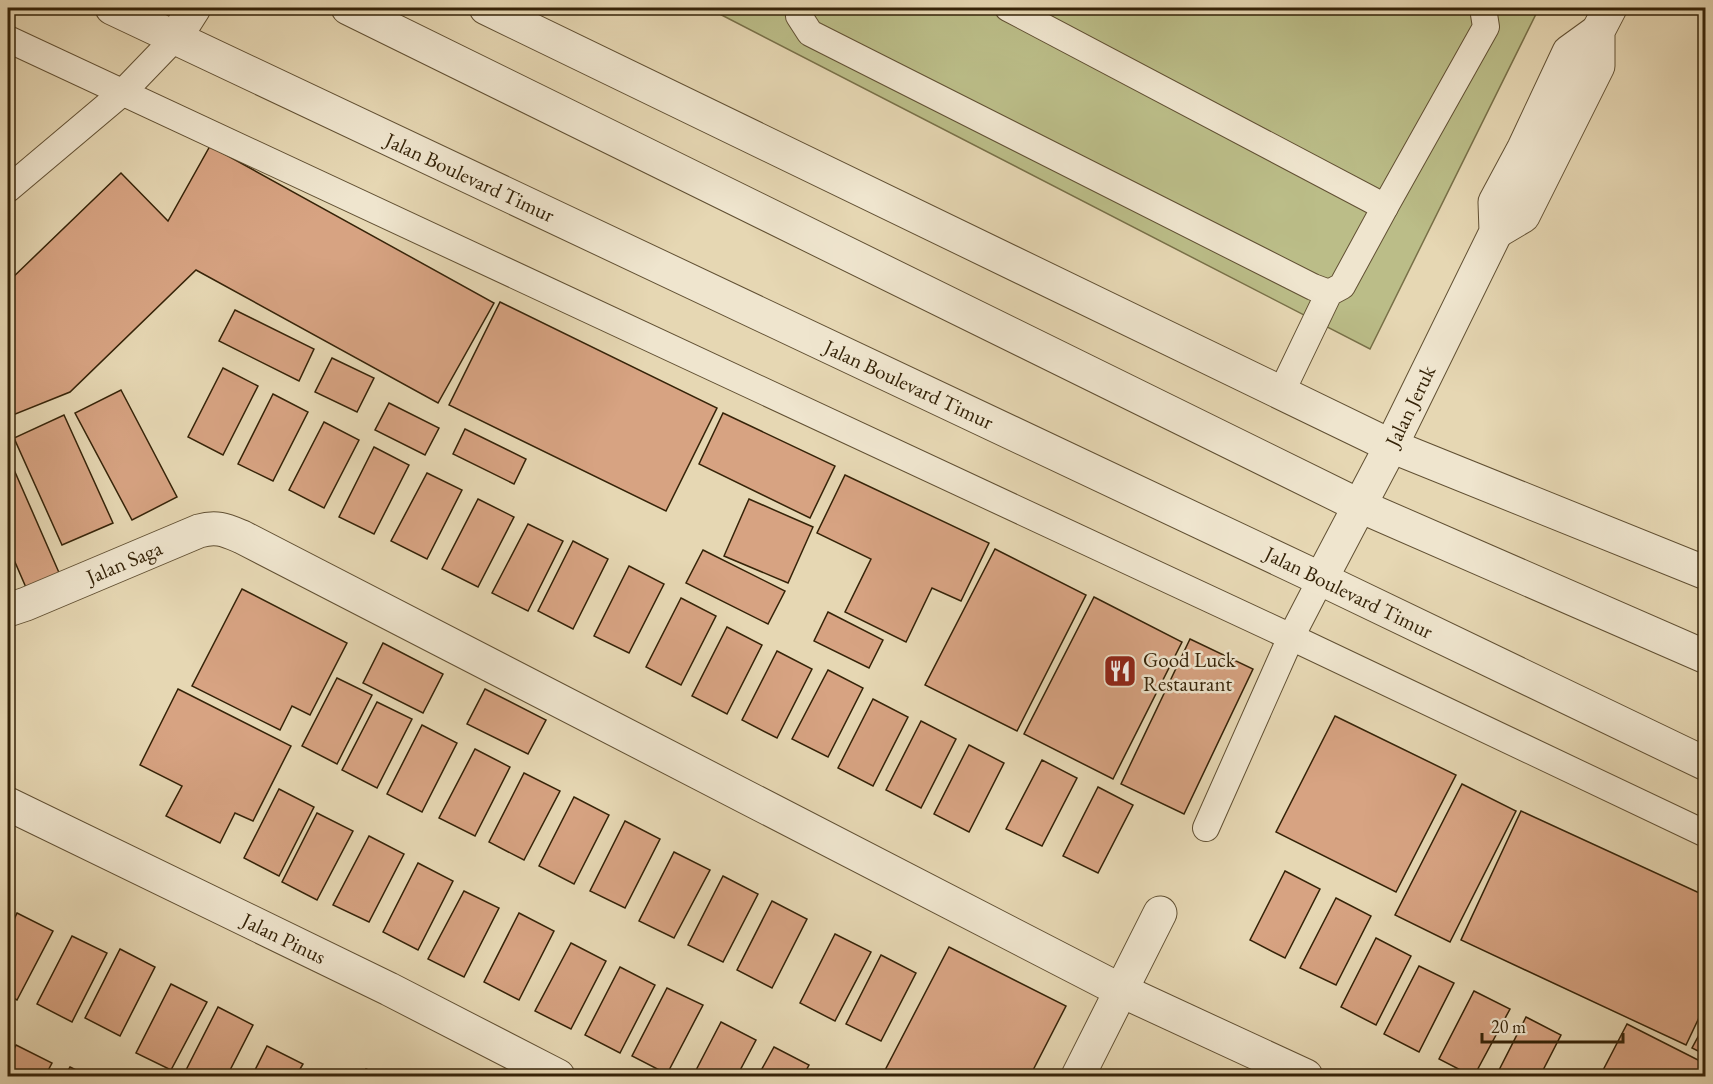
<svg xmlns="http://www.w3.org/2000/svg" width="1713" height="1084" viewBox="0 0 1713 1084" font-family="'EB Garamond',serif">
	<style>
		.green { fill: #bbbd88; stroke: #787048; stroke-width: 1.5 }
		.building { fill: #d7a382; stroke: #352308; stroke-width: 1.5 }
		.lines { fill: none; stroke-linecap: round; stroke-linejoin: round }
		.lane-casing { stroke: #615033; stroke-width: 28 }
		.street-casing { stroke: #615033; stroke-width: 35 }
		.lane { stroke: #efe5ce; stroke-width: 26 }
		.street { stroke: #efe5ce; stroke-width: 33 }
		.labels { text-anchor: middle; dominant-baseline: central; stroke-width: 5; stroke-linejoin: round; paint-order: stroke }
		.street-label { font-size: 21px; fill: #352308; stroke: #efe5ce }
		.poi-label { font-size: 21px; fill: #352308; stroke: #efe5ce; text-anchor: start }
	</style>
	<rect width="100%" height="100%" fill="#e6d7b3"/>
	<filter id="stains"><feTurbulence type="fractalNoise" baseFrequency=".00333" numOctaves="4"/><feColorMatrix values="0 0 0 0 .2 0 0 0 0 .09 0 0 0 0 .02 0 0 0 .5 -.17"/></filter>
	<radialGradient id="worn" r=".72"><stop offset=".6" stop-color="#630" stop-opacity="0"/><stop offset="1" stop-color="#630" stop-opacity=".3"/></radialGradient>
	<!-- green -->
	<polygon class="green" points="708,8 1539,8 1370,349"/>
	<!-- building -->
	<g class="building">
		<polygon points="210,146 494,303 438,403 196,270 70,392 8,417 8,282 121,173 168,221"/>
		<polygon points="500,302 717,408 666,511 449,405"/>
		<polygon points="235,310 314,349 299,381 219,341"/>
		<polygon points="332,358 374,378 357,412 315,392"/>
		<polygon points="223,368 258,386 223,455 188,437"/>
		<polygon points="121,390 177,497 132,520 75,413"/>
		<polygon points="273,394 308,412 273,481 238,464"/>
		<polygon points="389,403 439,428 425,455 375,430"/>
		<polygon points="723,413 835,466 810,518 699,464"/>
		<polygon points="64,415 113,523 62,545 14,438"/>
		<polygon points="324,422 359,440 324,508 289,490"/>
		<polygon points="465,429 526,459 514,484 453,454"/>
		<polygon points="374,447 409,465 374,534 339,517"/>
		<polygon points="8,456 64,584 31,599 8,546"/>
		<polygon points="427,473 462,490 427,559 391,541"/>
		<polygon points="845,475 989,543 961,601 932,588 906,642 845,612 871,559 817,533"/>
		<polygon points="478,499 514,517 478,587 442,569"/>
		<polygon points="749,499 813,527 788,583 724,556"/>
		<polygon points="528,524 563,541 528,611 492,593"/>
		<polygon points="573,541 608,559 573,629 538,611"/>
		<polygon points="995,549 1086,595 1017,731 925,685"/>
		<polygon points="703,550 785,591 768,624 686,583"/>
		<polygon points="629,566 664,584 629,653 594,636"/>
		<polygon points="242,589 347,643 310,715 292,706 280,730 192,686"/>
		<polygon points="1094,597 1182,642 1113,779 1024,734"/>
		<polygon points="681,598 716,616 681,685 646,667"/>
		<polygon points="828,612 883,640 869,668 814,641"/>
		<polygon points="727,627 762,645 727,714 692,696"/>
		<polygon points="1190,639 1253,669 1184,814 1121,784"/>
		<polygon points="383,643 443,674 423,713 363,683"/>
		<polygon points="777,651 812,669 777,738 742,720"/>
		<polygon points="828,670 863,688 828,757 792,739"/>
		<polygon points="337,678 372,695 337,764 302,746"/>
		<polygon points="178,689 291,746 253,821 235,813 220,843 166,816 182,786 140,765"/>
		<polygon points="485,689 546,720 528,754 467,724"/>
		<polygon points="873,699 908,717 873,786 838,768"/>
		<polygon points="377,702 412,719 377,788 342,770"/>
		<polygon points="1335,716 1456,775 1396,892 1276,832"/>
		<polygon points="921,721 956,739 921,808 886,790"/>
		<polygon points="422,725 457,743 422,812 387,794"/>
		<polygon points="969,745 1004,763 969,832 934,814"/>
		<polygon points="475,749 510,767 475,836 439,818"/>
		<polygon points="1042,760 1077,778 1042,846 1006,829"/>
		<polygon points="524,773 560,791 524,860 489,842"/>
		<polygon points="1462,784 1516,811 1450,942 1395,915"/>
		<polygon points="1098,787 1133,805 1098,873 1063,856"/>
		<polygon points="279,789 314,807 279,876 244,858"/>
		<polygon points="574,797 609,815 574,884 539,866"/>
		<polygon points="1521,811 1706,896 1706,1003 1686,1045 1461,940"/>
		<polygon points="317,813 353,831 317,900 282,882"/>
		<polygon points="625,821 660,839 625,908 590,891"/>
		<polygon points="369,836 404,854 369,922 333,905"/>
		<polygon points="674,852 710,870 674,938 639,921"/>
		<polygon points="418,863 453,881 418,950 383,932"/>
		<polygon points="1285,871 1320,889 1285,958 1250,940"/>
		<polygon points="723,876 758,894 723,962 688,945"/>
		<polygon points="464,891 499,908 464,977 428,959"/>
		<polygon points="1336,898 1371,916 1336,985 1300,968"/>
		<polygon points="772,901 807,919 772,988 737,970"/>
		<polygon points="17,913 53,931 17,1000 8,995 8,933"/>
		<polygon points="519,913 554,931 519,1000 484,982"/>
		<polygon points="835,934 871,952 835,1021 800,1003"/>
		<polygon points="72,936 107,953 72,1022 37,1004"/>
		<polygon points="1376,938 1411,956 1376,1025 1341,1007"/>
		<polygon points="571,943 606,961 571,1029 535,1011"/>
		<polygon points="949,947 1066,1006 1030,1076 882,1076"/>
		<polygon points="120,949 155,967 120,1036 85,1018"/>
		<polygon points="881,955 916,973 881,1041 846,1024"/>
		<polygon points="1419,966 1454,983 1419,1052 1384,1034"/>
		<polygon points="620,967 655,985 620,1053 585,1035"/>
		<polygon points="171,984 207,1002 171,1070 136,1053"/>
		<polygon points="667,988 703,1005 667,1074 632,1056"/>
		<polygon points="1474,991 1510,1009 1474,1076 1472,1076 1439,1059"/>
		<polygon points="218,1007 253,1025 227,1076 183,1076"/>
		<polygon points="1526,1017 1561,1035 1540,1076 1496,1076"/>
		<polygon points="721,1022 756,1040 737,1076 693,1076"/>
		<polygon points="1706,1022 1706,1055 1692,1048"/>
		<polygon points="1627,1024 1706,1064 1706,1076 1600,1076"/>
		<polygon points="16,1045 52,1063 45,1076 8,1076 8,1062"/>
		<polygon points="267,1046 303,1064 296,1076 252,1076"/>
		<polygon points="774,1047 809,1065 803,1076 758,1076"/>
		<polygon points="70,1067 88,1076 65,1076"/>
		<polygon points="366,1069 383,1076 362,1076"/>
		<polygon points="1182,1071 1194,1076 1179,1076"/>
	</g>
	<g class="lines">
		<defs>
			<g id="lane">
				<polyline points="802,8 799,16 810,33 1313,287 1329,293"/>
				<polyline points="1008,8 1385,207 1342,286 1329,293 1281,393"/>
				<polyline points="8,39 1291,637 1706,834"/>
				<polyline points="8,189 122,93 175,38"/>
				<polyline points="1385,207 1486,27 1483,8"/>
				<polyline points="1206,828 1291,637 1321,579"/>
			</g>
			<g id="street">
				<polyline points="112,8 1321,579 1706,764"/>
				<polyline points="348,8 1360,506 1706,657"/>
				<polyline points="486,8 1391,446 1706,573"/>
				<polyline points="175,38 194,8"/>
				<polyline points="1496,232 1523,216 1598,66 1598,31 1610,8"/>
				<polyline points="1321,579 1391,446 1496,232 1495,202 1524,148 1569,52 1598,31"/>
				<path d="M8,610L26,604L199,531C217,526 225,530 242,537L1120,990L1306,1076"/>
				<polyline points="8,804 389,989 558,1076"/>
				<polyline points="1078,1076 1160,913"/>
			</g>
		</defs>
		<!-- lane casing -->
		<use href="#lane" class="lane-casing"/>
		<!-- street casing -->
		<use href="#street" class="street-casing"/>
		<!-- lane -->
		<use href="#lane" class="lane"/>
		<!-- street -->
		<use href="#street" class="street"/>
	</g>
	<!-- icons -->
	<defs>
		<symbol id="restaurant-square" viewBox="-11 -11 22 22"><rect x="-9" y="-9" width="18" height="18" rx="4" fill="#8f2418" stroke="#efe5ce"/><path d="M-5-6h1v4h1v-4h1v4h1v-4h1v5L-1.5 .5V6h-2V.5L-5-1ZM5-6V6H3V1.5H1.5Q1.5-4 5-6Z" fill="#fff"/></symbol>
	</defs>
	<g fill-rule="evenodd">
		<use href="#restaurant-square" x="1101" y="652" width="38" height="38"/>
	</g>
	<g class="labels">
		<!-- street labels -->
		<g class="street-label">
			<text transform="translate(470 177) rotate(25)">Jalan Boulevard Timur</text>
			<text transform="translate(909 384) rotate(25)">Jalan Boulevard Timur</text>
			<text transform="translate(1410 406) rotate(-64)">Jalan Jeruk</text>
			<text transform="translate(124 562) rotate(-23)">Jalan Saga</text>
			<text transform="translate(1349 592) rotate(26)">Jalan Boulevard Timur</text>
			<text transform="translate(284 938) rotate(26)">Jalan Pinus</text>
		</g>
		<!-- poi labels -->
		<g class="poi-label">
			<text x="1143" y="659">Good Luck<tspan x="1143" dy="24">Restaurant</tspan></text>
		</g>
	</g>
	<!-- margin -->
	<rect width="1713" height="1084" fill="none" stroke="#e6d7b3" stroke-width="30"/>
	<rect x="9" y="9" width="1695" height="1066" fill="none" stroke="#352308" stroke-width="3"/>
	<rect x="15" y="15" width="1683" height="1054" fill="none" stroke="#352308" stroke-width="1.5"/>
	<!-- scale -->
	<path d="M1482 1033v9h141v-9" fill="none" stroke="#352308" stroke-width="3"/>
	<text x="1491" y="1033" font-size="18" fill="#352308" stroke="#efe5ce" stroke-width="4.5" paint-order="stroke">20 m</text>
	<rect width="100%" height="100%" filter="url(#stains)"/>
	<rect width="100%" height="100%" fill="url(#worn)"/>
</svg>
